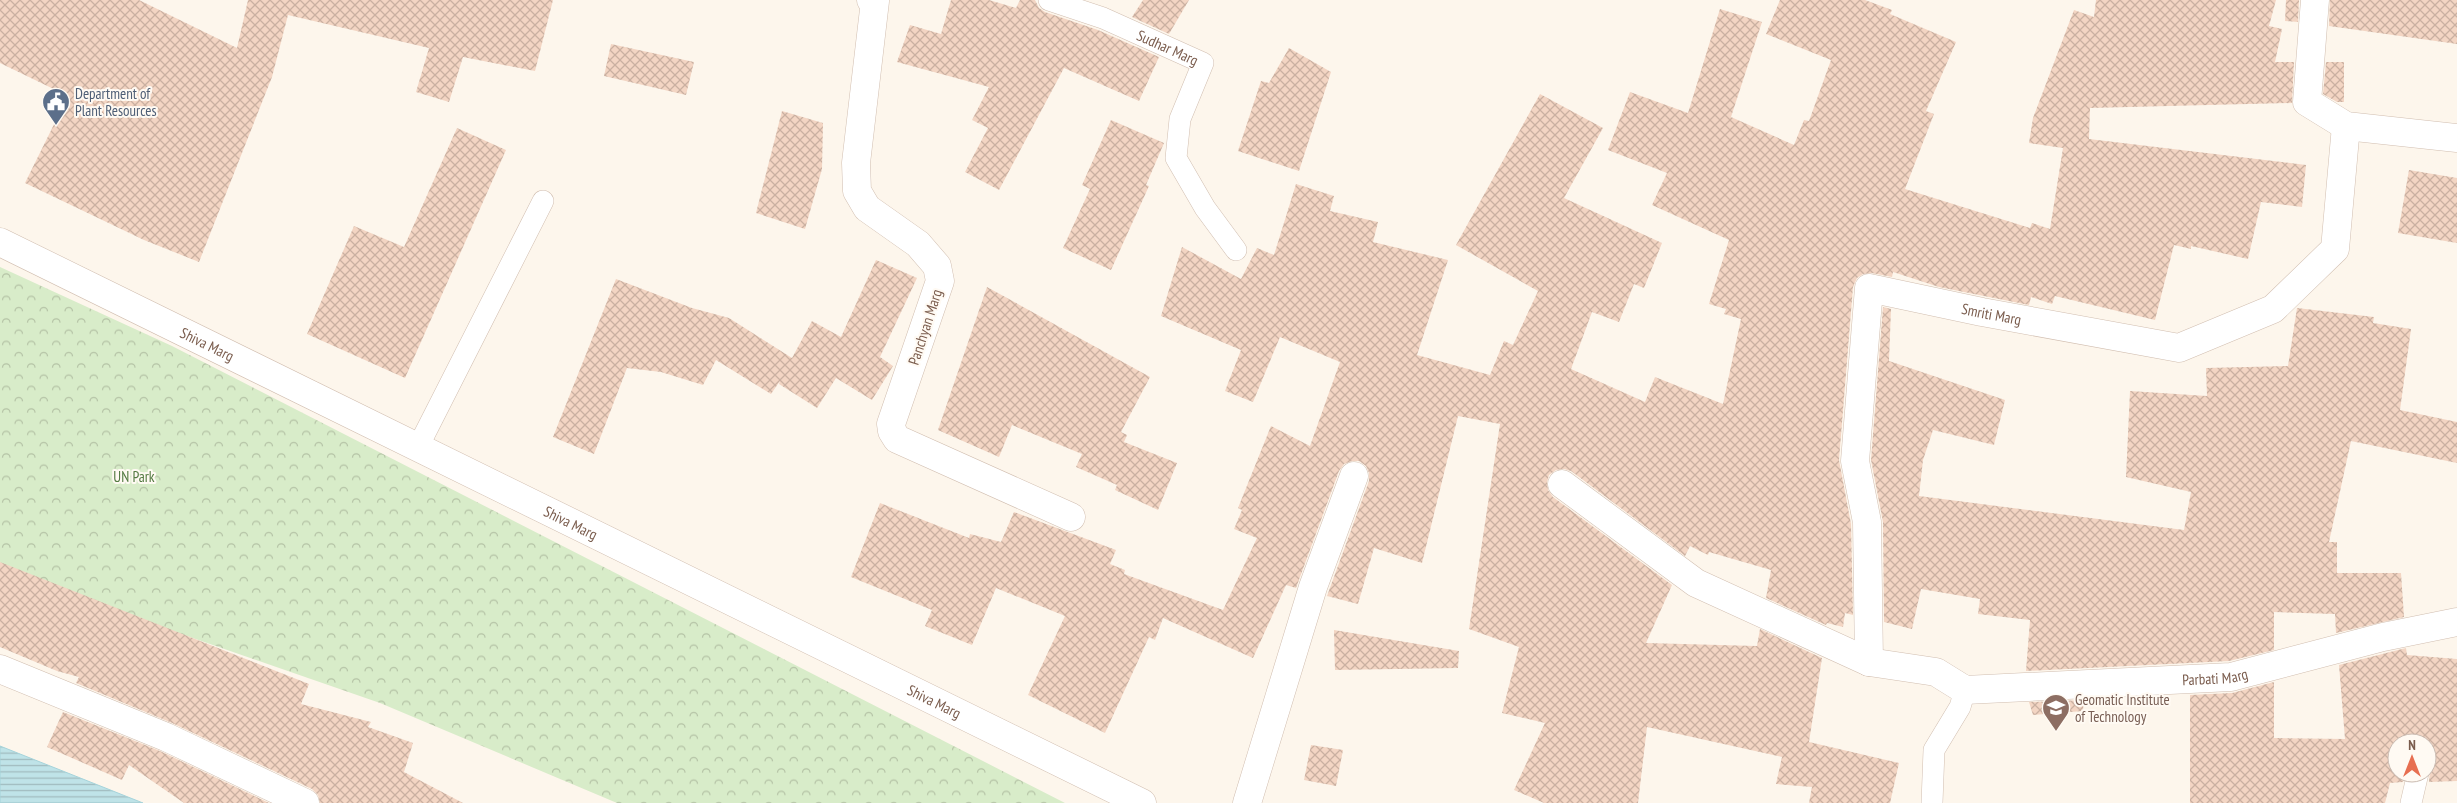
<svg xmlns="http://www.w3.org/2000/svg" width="2457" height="803" viewBox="0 0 2457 803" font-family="'PT Sans Narrow',sans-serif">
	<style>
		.park { fill: url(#park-crowns) }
		.water { fill: url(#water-rules); stroke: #a5d3da }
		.building { fill: url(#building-cross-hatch) }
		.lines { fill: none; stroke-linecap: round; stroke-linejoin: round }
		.service-casing { stroke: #d1beb0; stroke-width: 22 }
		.minor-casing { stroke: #d1beb0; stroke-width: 29 }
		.service { stroke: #fff; stroke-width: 21 }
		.minor { stroke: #fff; stroke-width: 28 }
		.labels { text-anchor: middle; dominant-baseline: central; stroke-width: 4; stroke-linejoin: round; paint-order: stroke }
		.street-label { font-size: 15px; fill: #7a5c4d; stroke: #fffaf3 }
		.service-label { font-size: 15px; fill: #4e5e75; stroke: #fffaf3; text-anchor: start }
		.park-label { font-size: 15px; fill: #537a41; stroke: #fffaf3 }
		.education-label { font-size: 15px; fill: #785e54; stroke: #fffaf3; text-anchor: start }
	</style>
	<defs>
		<pattern id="park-crowns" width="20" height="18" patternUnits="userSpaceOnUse" patternTransform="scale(1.25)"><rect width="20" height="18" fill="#d8ecc9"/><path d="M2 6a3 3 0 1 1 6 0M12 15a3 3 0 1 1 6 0" fill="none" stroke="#b4c2a5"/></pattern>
		<pattern id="water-rules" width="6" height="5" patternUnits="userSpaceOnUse" patternTransform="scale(1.25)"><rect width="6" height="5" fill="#bfe3e8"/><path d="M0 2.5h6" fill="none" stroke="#a0bbbe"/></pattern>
		<pattern id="building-cross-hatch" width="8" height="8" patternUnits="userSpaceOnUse" patternTransform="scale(1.25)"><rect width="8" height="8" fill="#f3d5c3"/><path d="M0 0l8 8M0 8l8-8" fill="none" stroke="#cab0a1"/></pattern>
	</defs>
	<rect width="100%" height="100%" fill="#fdf6ec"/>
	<!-- park -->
	<polygon class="park" points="0,267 172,346 1065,803 617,803 380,703 0,571"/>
	<!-- water -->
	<polygon class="water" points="0,746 143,803 0,803"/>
	<!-- building -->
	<g class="building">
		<polygon points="0,0 139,0 237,48 248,0 553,0 535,71 463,57 449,102 416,92 429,48 288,15 272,77 199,262 144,240 25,183 68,96 0,63"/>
		<polygon points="951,0 989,0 1016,8 1020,0 1035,0 1039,8 1045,12 1098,30 1159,57 1139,101 1064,68 999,190 965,172 988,128 972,120 989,87 897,62 910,25 941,34"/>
		<polygon points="1143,0 1189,0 1169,34 1132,17"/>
		<polygon points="1780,0 1865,0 1892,10 1890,14 1956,42 1926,111 1934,114 1905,189 2030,228 2032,223 2050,229 2063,148 2029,143 2033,118 2074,10 2094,17 2096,0 2276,0 2269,26 2282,29 2275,62 2294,62 2292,103 2090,108 2089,139 2306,165 2302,207 2261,202 2248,259 2191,246 2191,249 2174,245 2155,320 2055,296 2052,304 2031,297 2029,305 1939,287 1893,272 1892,277 1872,273 1863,274 1857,278 1853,287 1839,460 1851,524 1853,615 1845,613 1843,627 1827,623 1826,625 1766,598 1771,570 1709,552 1708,555 1690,546 1685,556 1571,471 1564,469 1556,470 1549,475 1547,482 1548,490 1553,497 1672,585 1646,643 1757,646 1760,629 1822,658 1809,742 1899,763 1890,803 1809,803 1812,787 1776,784 1782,757 1647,727 1638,803 1544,803 1514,790 1545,723 1502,713 1519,647 1469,629 1500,424 1458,416 1422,563 1374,548 1358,604 1327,596 1369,481 1369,473 1366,466 1359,461 1352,461 1344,464 1339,471 1296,588 1286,585 1253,658 1163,618 1155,640 1149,637 1105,733 1028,695 1065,616 996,588 972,645 925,626 932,610 851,577 880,503 969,538 970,534 1001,542 1014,512 1116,550 1110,564 1125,570 1124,574 1223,610 1257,538 1234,529 1242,510 1238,508 1271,426 1310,446 1340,362 1280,337 1253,402 1225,391 1241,350 1161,316 1182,247 1241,279 1257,248 1274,255 1296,184 1334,196 1330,211 1378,222 1373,242 1448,260 1417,355 1490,375 1504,341 1513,345 1538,291 1456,245 1540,94 1603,128 1564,198 1662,243 1644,288 1634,284 1619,322 1592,312 1571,369 1645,402 1655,377 1723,404 1741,319 1724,314 1726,309 1709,304 1729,240 1652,205 1667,173 1608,150 1630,92 1688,113 1720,9 1762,22 1731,117 1794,145 1804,120 1809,121 1831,60 1766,34"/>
		<polygon points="2286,0 2299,0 2298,22 2285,21"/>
		<polygon points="2330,0 2457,0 2457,44 2329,26"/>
		<polygon points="611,44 694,62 686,95 604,76"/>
		<polygon points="1289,48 1331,72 1299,171 1238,151 1261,81 1269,83"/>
		<polygon points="2326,62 2344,62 2344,102 2337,102 2323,94"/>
		<polygon points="782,111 823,123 822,169 805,229 756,213"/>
		<polygon points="1111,120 1164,143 1146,185 1149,186 1111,270 1063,248 1090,189 1082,185"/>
		<polygon points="457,128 506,150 405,378 307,334 354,226 404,247"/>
		<polygon points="2409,170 2457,178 2457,243 2398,233"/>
		<polygon points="876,260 917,278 880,357 893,366 872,400 836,378 817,408 779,384 780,381 771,394 716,360 703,385 661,372 627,368 594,454 553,437 616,279 692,308 729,318 792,358 812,321 841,337"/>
		<polygon points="987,287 1150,377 1121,432 1127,435 1124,442 1177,463 1158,510 1115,490 1117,485 1076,467 1082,454 1012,425 999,457 938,430"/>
		<polygon points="1883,307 1891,309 1889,361 2005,400 1994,445 1933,430 1923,460 1919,496 2184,530 2191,492 2126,477 2130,391 2207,396 2206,368 2288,366 2297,308 2374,317 2373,323 2411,329 2400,410 2457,422 2457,463 2351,441 2329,542 2337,542 2337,573 2401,573 2404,617 2336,633 2335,614 2274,612 2274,650 2229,661 2026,671 2030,620 1978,614 1980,599 1921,589 1912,629 1884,622 1883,522 1871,460"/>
		<polygon points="0,562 309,684 301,704 371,722 368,727 413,743 404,772 463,803 320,803 318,795 312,789 172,723 76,683 79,677 57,671 0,647"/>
		<polygon points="1334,630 1459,651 1458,668 1335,670"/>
		<polygon points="2406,648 2407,655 2457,659 2457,781 2429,782 2430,770 2427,764 2427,743 2397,743 2397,773 2405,773 2403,782 2390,783 2385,803 2190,803 2190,695 2232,693 2274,682 2274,738 2345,739 2339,665"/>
		<polygon points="2084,700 2083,711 2033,715 2029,702"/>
		<polygon points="63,712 160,751 269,803 184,803 129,765 122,780 47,747"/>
		<polygon points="1311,745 1343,750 1336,786 1304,780"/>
	</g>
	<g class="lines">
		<defs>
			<g id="service">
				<path id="s1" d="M1049,0L1103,18L1203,63L1180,119L1176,158L1205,208L1236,250"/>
				<polyline points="418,447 543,201"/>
				<polyline points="1932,803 1934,750 1960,707 1965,690"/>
				<polyline points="2411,803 2418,773"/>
			</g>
			<g id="minor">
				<polyline points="871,0 875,1 856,163 857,191 867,208 918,244 937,266 940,281 891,424 892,431 897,439 1071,517"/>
				<polyline points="2315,0 2307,102 2346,126 2457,138"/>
				<path id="s2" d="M0,242L1142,803"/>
				<path id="s3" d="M1562,484L1696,583L1869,662L1936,672L1965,690L2231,677L2383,637L2457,622"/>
				<path id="s4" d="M1869,662L1867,522L1855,461L1869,288L1982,312L2179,348L2273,309L2335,249L2346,126"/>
				<polyline points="0,669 166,737 305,803"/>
				<polyline points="1247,803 1313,587 1354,476"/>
			</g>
		</defs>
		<!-- service casing -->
		<use href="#service" class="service-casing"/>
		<!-- minor casing -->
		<use href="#minor" class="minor-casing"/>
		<!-- service -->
		<use href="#service" class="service"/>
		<!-- minor -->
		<use href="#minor" class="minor"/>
	</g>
	<!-- icons -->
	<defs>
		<symbol id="civic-pin" viewBox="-11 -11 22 30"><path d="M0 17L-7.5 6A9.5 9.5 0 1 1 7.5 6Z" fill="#5c6f8a" stroke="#fffaf3"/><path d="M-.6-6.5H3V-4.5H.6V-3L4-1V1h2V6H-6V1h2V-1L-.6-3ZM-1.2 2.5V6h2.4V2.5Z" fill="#fff"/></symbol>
		<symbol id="university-pin" viewBox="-11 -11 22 30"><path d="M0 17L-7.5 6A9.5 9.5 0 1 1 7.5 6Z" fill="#8d6e63" stroke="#fffaf3"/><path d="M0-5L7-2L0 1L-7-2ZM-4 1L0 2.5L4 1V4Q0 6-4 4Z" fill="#fff"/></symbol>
	</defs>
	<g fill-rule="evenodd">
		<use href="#civic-pin" x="40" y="86" width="32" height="43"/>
		<use href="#university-pin" x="2040" y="692" width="32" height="43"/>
	</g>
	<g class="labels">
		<!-- street labels -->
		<g class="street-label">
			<text stroke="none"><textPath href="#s1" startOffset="128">Sudhar Marg</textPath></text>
			<text stroke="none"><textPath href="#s4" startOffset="501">Smriti Marg</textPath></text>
			<text transform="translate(925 327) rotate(-72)">Panchyan Marg</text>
			<text stroke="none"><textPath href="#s2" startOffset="231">Shiva Marg</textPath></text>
			<text stroke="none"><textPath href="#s2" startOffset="636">Shiva Marg</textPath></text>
			<text stroke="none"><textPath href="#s3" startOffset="709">Parbati Marg</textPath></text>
			<text stroke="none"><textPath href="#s2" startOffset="1041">Shiva Marg</textPath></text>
		</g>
		<!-- service labels -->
		<g class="service-label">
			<text x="75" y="93">Department of<tspan x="75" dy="17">Plant Resources</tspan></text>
		</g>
		<!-- park labels -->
		<g class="park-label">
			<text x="134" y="476">UN Park</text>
		</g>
		<!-- education labels -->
		<g class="education-label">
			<text x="2075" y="699">Geomatic Institute<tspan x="2075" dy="17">of Technology</tspan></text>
		</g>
	</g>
	<!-- north arrow -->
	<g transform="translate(2412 758)"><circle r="24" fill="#fffaf3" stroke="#cabbb1"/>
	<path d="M0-4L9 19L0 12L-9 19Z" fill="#e76f51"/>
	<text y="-8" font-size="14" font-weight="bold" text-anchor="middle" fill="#7a5c4d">N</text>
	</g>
</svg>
